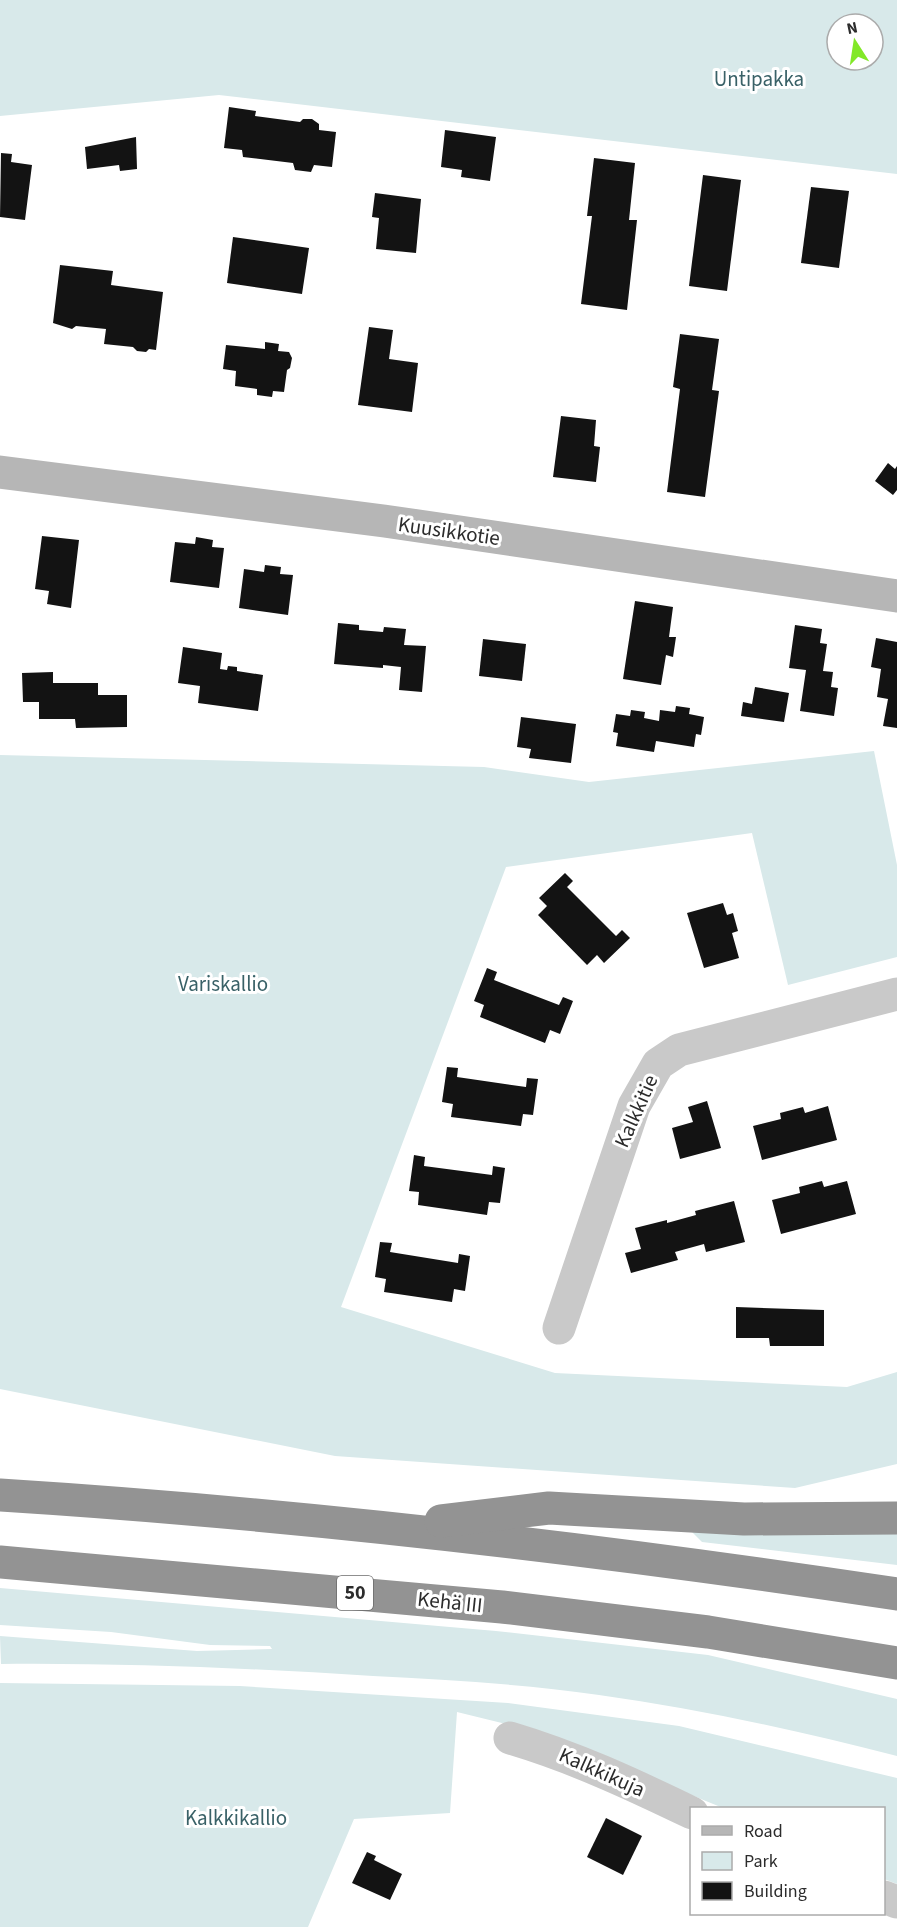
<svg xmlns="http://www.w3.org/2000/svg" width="897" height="1927" viewBox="0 0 897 1927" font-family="'Source Sans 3',sans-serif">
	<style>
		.green { fill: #d8e9ea; fill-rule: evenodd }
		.building { fill: #131313 }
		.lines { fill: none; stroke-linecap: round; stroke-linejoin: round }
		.street { stroke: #c9c9c9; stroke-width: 33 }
		.secondary { stroke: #b6b6b6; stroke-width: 33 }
		.highway { stroke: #939393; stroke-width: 33 }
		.labels { text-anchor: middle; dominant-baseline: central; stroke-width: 6; stroke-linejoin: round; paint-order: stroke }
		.shield { fill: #fff; stroke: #6b6b6b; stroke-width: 1.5 }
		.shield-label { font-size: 20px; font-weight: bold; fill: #2c2c2c }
		.park-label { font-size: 21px; fill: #396167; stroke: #fff }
		.street-label { font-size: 21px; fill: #2c2c2c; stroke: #fff }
	</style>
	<rect width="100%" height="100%" fill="#fff"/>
	<!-- green -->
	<g class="green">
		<path d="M0,0H897V174L219,95L0,116ZM837,24H873V60H837Z"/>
		<polygon points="874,751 897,865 897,957 788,985 752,833 506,867 341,1307 555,1373 847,1387 897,1372 897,1464 795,1488 335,1456 0,1389 0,755 484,767 589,782"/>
		<polygon points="689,1529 897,1533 897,1565 702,1542"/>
		<path d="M0,1588L496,1631L708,1655L897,1699V1756C799,1731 700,1709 599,1695C524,1684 448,1680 373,1676C249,1668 125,1663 1,1664L0,1636L197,1651L272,1649L270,1646L210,1645L111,1632L0,1625Z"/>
		<polygon points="0,1683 240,1686 508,1703 679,1726 897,1778 897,1884 884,1879 884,1808 723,1808 535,1731 457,1712 450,1813 354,1819 308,1927 0,1927"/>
	</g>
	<!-- building -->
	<g class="building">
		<polygon points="229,107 256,111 255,116 300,122 303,119 312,119 319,124 319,130 336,132 332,167 314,165 311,172 295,170 293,163 243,157 242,150 224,148"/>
		<polygon points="445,130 496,137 490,181 461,177 462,170 441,167"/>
		<polygon points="136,137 137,169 120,171 119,165 87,169 85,147"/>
		<polygon points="1,153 12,154 11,162 32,165 25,220 0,217"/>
		<polygon points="594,158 635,163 629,220 637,220 627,310 581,304 592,216 587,216"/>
		<polygon points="703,175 741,180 727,291 689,286"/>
		<polygon points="811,187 849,191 839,268 801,263"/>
		<polygon points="375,193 421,199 416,253 376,249 379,218 372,217"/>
		<polygon points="233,237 309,248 302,294 227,283"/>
		<polygon points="60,265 113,271 111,285 163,292 156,350 149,349 146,352 137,351 133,347 104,344 106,329 76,326 72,329 53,323"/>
		<polygon points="369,327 393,330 389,359 418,363 412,412 358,405"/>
		<polygon points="680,334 719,339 712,390 719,391 705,497 667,492 680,389 673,387"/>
		<polygon points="265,342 279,344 278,351 289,352 292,358 290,368 287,370 284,392 273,391 272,397 257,395 257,389 235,386 236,371 223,369 226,345 265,349"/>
		<polygon points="561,416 596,420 594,446 600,447 596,482 553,477"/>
		<polygon points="888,463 895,469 897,466 897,490 893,495 875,481"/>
		<polygon points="42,536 79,540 71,608 47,604 49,591 35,589"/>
		<polygon points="196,537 213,540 212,547 224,548 219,588 170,582 175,542 195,544"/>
		<polygon points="265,565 281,567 280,574 293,575 288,615 239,608 244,569 264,572"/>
		<polygon points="635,601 673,607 669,637 676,637 673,657 666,655 661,685 623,679"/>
		<polygon points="338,623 359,625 359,630 383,632 384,627 406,629 404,645 426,646 422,692 399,690 401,667 383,665 383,668 334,664"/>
		<polygon points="795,625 822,629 820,643 827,644 823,671 833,672 831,687 838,688 834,716 800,711 806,670 789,668"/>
		<polygon points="876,638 897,642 897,728 883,726 888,699 877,697 881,669 871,667"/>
		<polygon points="483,639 526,644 522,681 479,676"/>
		<polygon points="183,647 222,653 220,669 227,670 228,666 237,667 237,671 263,675 258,711 198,703 200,686 178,683"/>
		<polygon points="53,672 53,683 98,683 98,695 127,695 127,727 76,728 75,719 39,719 39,702 23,702 22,673"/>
		<polygon points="755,687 789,693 784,722 741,716 743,702 752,704"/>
		<polygon points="676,706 690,708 689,714 704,717 701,735 696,734 694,747 656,741 654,752 616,746 618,733 613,732 616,714 630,716 631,710 645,712 644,718 659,721 660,710 675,712"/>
		<polygon points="521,717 576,724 571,763 529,758 531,749 517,747"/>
		<polygon points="565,873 573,881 567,887 616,936 622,930 630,938 604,963 597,955 587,965 538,915 547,906 539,898"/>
		<polygon points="723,903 727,915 733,913 738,931 732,933 739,958 704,968 687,913"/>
		<polygon points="487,968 497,972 494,980 559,1005 563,997 573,1001 560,1034 550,1030 545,1043 480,1017 484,1005 474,1001"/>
		<polygon points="447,1067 458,1068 457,1077 526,1087 527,1078 538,1079 533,1115 523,1114 521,1126 451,1117 453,1104 442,1102"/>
		<polygon points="707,1101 721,1148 680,1159 672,1128 693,1122 688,1107"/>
		<polygon points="828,1106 837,1140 762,1160 753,1126 781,1119 780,1113 803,1107 805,1113"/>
		<polygon points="414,1155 425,1157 424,1166 492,1175 493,1166 505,1168 500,1203 489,1202 487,1215 418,1205 419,1192 409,1191"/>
		<polygon points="822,1181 824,1187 847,1181 856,1214 781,1234 772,1200 800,1193 799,1187"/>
		<polygon points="734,1201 745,1242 706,1252 704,1244 675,1252 678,1260 631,1273 625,1253 641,1249 635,1228 667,1220 667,1223 696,1215 695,1211"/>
		<polygon points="380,1242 392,1243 390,1252 458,1263 459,1254 470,1256 465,1291 454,1289 452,1302 384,1292 386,1279 375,1277"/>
		<polygon points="736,1307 824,1310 824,1346 770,1346 769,1338 736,1338"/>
		<polygon points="606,1818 642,1836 623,1875 587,1857"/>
		<polygon points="367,1852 376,1856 374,1860 402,1874 390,1900 352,1883"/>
	</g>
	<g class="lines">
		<!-- street -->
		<g class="street">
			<polyline points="559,1328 634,1106 658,1064 679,1050 897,994"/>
			<path d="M510,1738C574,1757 632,1784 692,1813"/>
			<polyline points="884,1897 897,1902"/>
		</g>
		<!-- secondary -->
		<polyline class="secondary" points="0,472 384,521 897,596"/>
		<!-- highway -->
		<g class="highway">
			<path d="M0,1495C300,1514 599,1549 897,1594"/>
			<polyline points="441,1521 549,1508 744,1519 897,1518"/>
			<polyline points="0,1562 502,1607 708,1632 897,1663"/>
		</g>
	</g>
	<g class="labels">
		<!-- shield labels -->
		<rect class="shield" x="337" y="1576" width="36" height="34" rx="4.5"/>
		<g class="shield-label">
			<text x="355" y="1593">50</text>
		</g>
		<!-- park labels -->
		<g class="park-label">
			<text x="759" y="79">Untipakka</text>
			<text x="223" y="984">Variskallio</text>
			<text x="236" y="1818">Kalkkikallio</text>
		</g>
		<!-- street labels -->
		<g class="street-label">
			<text transform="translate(449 531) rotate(8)">Kuusikkotie</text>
			<text transform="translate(636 1111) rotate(-66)">Kalkkitie</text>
			<text transform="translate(450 1602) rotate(6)">Kehä III</text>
			<text transform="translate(602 1772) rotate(24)">Kalkkikuja</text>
		</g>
	</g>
	<!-- legend -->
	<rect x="690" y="1807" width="195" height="108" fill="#ffffff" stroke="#ababab" stroke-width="1.5"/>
	<rect x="702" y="1826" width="30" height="9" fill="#b6b6b6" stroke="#ababab" stroke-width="1.5"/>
	<text x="744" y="1837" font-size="18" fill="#2c2c2c">Road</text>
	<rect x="702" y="1852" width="30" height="18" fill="#d8e9ea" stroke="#ababab" stroke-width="1.5"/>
	<text x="744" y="1867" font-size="18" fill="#2c2c2c">Park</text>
	<rect x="702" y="1882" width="30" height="18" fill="#131313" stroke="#ababab" stroke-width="1.5"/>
	<text x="744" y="1897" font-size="18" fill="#2c2c2c">Building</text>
	<!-- north arrow -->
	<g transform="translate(855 42) rotate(348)"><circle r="28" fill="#ffffff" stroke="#ababab" stroke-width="1.5"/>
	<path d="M0-4.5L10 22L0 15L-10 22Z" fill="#82e828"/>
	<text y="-9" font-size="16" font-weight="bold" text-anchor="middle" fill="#2c2c2c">N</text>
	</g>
</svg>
